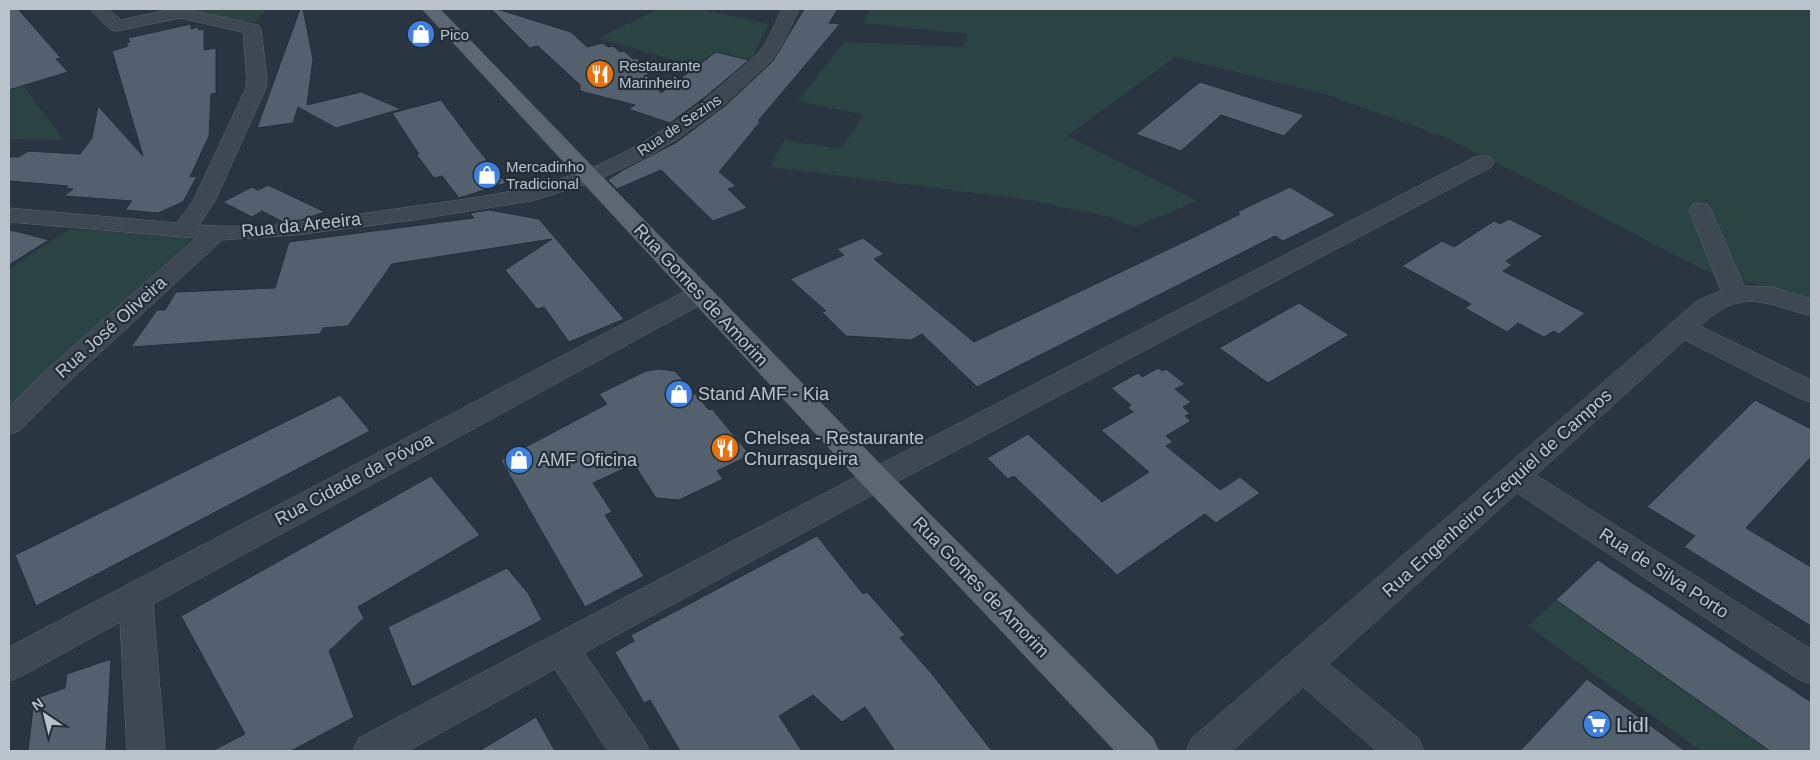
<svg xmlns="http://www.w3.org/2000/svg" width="1820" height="760" viewBox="0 0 1820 760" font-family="Helvetica,sans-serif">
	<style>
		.green { fill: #2b4343 }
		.building { fill: #52616d; stroke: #242f39 }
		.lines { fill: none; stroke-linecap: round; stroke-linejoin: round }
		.minor-casing { stroke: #5b666f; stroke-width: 1 }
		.major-casing { stroke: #47515b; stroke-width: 1 }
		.minor { fill: #3d4852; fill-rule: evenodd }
		.major { fill: #5c6772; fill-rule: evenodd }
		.labels { text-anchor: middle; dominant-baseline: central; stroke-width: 4.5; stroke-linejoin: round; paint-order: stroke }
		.far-poi-label { font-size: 15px; fill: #bac3cc; stroke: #222d37; text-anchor: start }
		.far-street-label { font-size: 15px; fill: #bac3cc; stroke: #222d37 }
		.street-label { font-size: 18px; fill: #bac3cc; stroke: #222d37 }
		.poi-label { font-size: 18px; fill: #bac3cc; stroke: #222d37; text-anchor: start }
		.near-poi-label { font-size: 21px; fill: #bac3cc; stroke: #222d37; text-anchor: start }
	</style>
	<rect width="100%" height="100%" fill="#293642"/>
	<!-- green -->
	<g class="green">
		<polygon points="187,9 267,9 256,22 222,19"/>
		<polygon points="659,9 699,9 769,24 752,58 734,77 714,72 733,56 716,52 694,66 598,38"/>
		<polygon points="855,9 1811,9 1811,299 1704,270 1566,198 1444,137 1325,94 1175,57 1067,136 1197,201 1135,227 1109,217 1029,200 770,167 784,140 841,149 864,115 798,101 844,42 963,47 968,34 863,23 870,11"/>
		<polygon points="23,86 64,140 9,139 9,90"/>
		<polygon points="69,229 188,237 191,247 9,412 9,269"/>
		<polygon points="1556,600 1770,751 1701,751 1528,626"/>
	</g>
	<!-- building -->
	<g class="building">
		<polygon points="9,9 18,9 61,58 56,59 68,72 9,90"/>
		<polygon points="300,9 303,9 313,59 307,105 361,92 401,109 336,128 298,107 293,123 257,128"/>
		<polygon points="491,9 497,9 571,32 587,47 603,43 608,47 613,46 620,52 624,51 633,59 637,58 661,93 716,52 749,60 705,97 670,123 628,109 635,105 580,91 580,85 538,46 530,48"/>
		<polygon points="804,9 838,9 829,23 840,24 758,121 761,121 719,172 736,186 728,189 747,208 713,221 661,170 617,189 608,180 623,170 677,142 726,105 773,61"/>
		<polygon points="191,24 191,29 198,27 199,30 204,29 204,50 216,48 216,93 211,94 209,136 190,177 197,176 183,202 158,213 125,210 132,201 64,196 73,189 64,188 68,186 9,181 9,157 19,157 28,151 80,154 92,138 98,106 143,156 112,51 128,46 126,43 130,42 128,38"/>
		<polygon points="1200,82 1304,115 1284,136 1221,115 1181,151 1136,134"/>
		<polygon points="441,100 477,148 506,183 459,198 442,176 434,178 416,154 419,154 392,113"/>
		<polygon points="268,185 325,212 301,220 283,222 262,211 252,217 223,202 252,187 258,190"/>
		<polygon points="1290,187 1336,215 1283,241 1275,236 977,387 922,334 911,340 846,336 822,312 826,311 790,279 844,255 837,249 863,238 884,254 874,259 974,342 1190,239 1240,214 1237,212"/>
		<polygon points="489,210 539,219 624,319 569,342 544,307 537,309 505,270 552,239 392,264 348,326 323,328 320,334 131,347 157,310 165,310 176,292 275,288 289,242 474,218 470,213"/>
		<polygon points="1509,219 1543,236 1506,261 1512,265 1503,271 1585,313 1559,334 1554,331 1544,337 1518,323 1507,332 1465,308 1471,304 1402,266 1442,241 1454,247 1494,221 1500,224"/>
		<polygon points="9,230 23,233 49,240 9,265"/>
		<polygon points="1299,303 1349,335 1268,383 1219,348"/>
		<polygon points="1158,368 1163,371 1166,369 1185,384 1175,389 1191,402 1183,407 1190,414 1185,416 1191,421 1166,436 1173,442 1166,446 1220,490 1240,477 1260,493 1216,523 1205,514 1117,575 1014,476 1008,479 987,458 1028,434 1102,502 1149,472 1101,430 1133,412 1128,408 1131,405 1111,388 1138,373 1142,377"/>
		<polygon points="659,369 675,371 709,410 712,409 750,455 717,471 723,479 679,500 656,498 634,464 593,483 612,512 605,515 644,576 585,607 501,460 607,404 599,394 646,371"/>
		<polygon points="340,395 370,431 36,606 15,555"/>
		<polygon points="1755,400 1811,429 1811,457 1746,528 1811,567 1811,626 1684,547 1695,536 1647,507"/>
		<polygon points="431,476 480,535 358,607 364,618 329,651 354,717 291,751 212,751 245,734 181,616"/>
		<polygon points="817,536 863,594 867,592 905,635 900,638 932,674 992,751 895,751 865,707 842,722 813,695 779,716 802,751 680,751 650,700 644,703 615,652 634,641 631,635"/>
		<polygon points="1598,560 1811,702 1811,751 1770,751 1556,600"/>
		<polygon points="507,568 528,593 542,620 412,687 388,627"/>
		<polygon points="111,659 106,751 28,751 34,699 65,688 67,674"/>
		<polygon points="1587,679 1685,751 1520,751"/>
		<polygon points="536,717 555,751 479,751"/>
	</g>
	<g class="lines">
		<defs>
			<g id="minor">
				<path d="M90,9H108L121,20L172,9H190L193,11L258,25L261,29L267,79L266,88L215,201L199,225C261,230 327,219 388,210C435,203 484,198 530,187C604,171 672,130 728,80C738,71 750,63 759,52C769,40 775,23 782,9H799L785,39L772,60L725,104L676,140L650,155L596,181L531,201L413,220L295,235L222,240L62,388L19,431L9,434V407L42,374L196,238L9,222V208L177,223L193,201L246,88L247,79L243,32L180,18L117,31L111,30Z"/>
				<path d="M1483,156L1491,157L1494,162L1491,167L887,487L584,653L643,738L649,751H608L555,669L408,751H353L359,738C729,541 1102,349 1475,157Z"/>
				<path d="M1700,203L1708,205L1711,210L1744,286L1772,287L1811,299V316C1762,303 1743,287 1700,326L1811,380V402L1801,399L1685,340L1536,475L1811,649V684L1798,679L1517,493L1329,664L1418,738L1424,751H1377L1303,687L1232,751H1186L1192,738L1673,322L1698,300L1721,291L1689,210L1692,205Z"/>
				<polygon points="700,286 709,288 713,294 709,300 153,604 165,751 127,751 120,622 22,676 9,681 9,647 691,288"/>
			</g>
			<polygon id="major" points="422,9 440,9 887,471 1153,738 1159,751 1115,751 865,487"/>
		</defs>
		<!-- minor casing -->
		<use href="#minor" class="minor-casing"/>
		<!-- major casing -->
		<use href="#major" class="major-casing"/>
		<!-- minor -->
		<use href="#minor" class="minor"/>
		<!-- major -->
		<use href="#major" class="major"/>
	</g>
	<!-- icons -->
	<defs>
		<symbol id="shop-disc" viewBox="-11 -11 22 22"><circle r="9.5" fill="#3f7fe0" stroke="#222d37"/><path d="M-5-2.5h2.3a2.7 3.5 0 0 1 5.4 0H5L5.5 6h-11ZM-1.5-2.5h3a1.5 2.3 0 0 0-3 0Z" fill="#fff"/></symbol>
		<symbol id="restaurant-disc" viewBox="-11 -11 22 22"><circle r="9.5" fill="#e8710a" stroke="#222d37"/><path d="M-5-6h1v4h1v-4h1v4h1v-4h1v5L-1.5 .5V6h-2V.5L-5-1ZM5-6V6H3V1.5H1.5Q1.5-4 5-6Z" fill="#fff"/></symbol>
		<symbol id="supermarket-disc" viewBox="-11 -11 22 22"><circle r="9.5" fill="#3f7fe0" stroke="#222d37"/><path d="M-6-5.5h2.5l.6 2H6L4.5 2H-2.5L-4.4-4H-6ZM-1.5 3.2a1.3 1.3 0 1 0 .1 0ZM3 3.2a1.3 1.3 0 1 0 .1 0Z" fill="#fff"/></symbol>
	</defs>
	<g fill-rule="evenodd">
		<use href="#shop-disc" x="405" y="18" width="32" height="32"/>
		<use href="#restaurant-disc" x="584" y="58" width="32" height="32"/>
		<use href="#shop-disc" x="471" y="159" width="32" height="32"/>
		<use href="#shop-disc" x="663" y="378" width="32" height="32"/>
		<use href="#restaurant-disc" x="709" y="432" width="32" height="32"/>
		<use href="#shop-disc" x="503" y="444" width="32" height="32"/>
		<use href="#supermarket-disc" x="1581" y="708" width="32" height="32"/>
	</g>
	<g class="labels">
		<!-- far-poi labels -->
		<g class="far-poi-label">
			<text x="440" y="34">Pico</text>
			<text x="619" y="65">Restaurante<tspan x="619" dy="17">Marinheiro</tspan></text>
			<text x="506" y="166">Mercadinho<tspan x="506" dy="17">Tradicional</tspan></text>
		</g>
		<!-- far-street labels -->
		<g class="far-street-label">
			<text transform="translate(679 125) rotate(-34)">Rua de Sezins</text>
		</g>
		<!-- street labels -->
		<g class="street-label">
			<text transform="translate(301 225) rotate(-6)">Rua da Areeira</text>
			<text transform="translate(701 295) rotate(47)">Rua Gomes de Amorim</text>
			<text transform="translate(111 327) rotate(-42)">Rua José Oliveira</text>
			<text transform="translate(354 479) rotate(-28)">Rua Cidade da Póvoa</text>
			<text transform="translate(1497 493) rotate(-42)">Rua Engenheiro Ezequiel de Campos</text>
			<text transform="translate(1664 573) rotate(33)">Rua de Silva Porto</text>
			<text transform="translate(981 587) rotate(46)">Rua Gomes de Amorim</text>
		</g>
		<!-- poi labels -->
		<g class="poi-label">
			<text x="698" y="394">Stand AMF - Kia</text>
			<text x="744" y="438">Chelsea - Restaurante<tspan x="744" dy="21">Churrasqueira</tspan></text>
			<text x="538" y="460">AMF Oficina</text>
		</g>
		<!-- near-poi labels -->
		<g class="near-poi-label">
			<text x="1616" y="724">Lidl</text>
		</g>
	</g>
	<!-- border -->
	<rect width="1820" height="760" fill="none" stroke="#bac3cc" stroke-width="20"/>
	<!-- north arrow -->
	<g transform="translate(45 715) rotate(325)" stroke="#222d37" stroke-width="4" paint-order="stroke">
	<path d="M0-4L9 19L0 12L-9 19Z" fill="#bac3cc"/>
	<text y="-8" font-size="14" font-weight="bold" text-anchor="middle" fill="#bac3cc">N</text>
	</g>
</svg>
